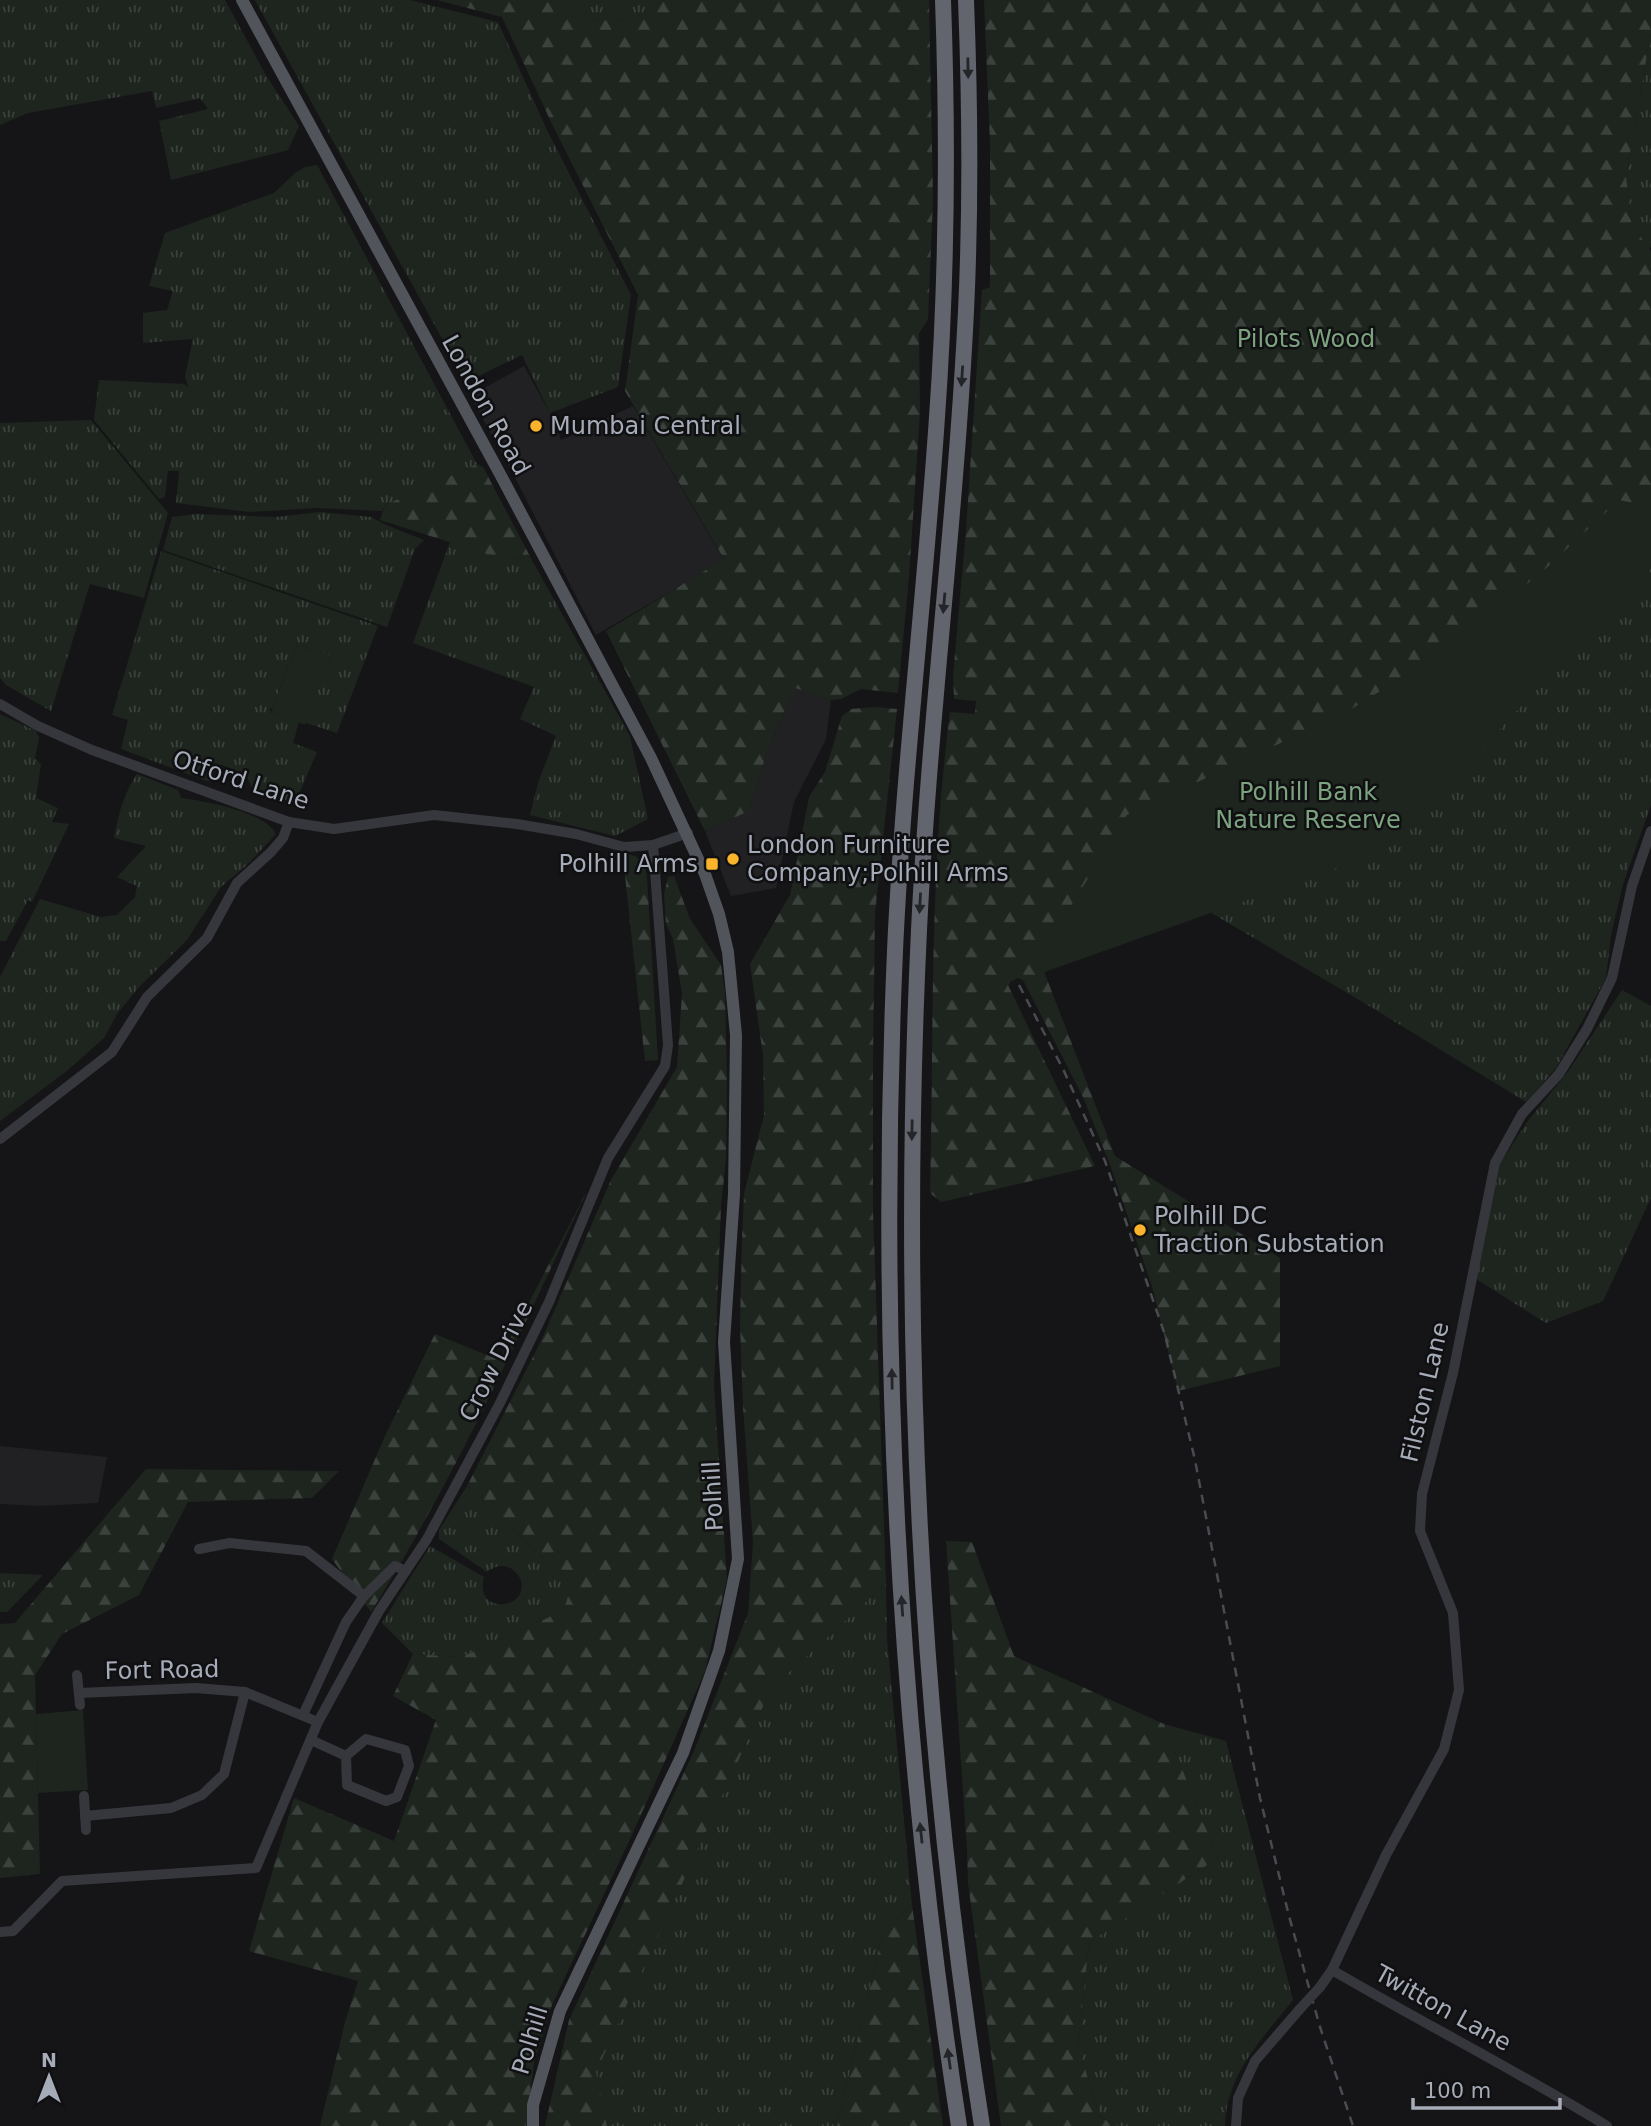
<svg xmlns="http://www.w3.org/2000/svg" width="1651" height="2126" viewBox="0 0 1651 2126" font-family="'DejaVu Sans',sans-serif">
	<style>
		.built { fill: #212124 }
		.grass { fill: url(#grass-tufts) }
		.forest { fill: url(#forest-firs) }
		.park { fill: #1d251e }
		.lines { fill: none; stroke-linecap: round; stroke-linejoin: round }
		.minor { stroke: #36373c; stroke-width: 10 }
		.major { stroke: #52545b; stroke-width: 12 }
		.highway { stroke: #62656d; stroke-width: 16 }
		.rail { stroke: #494b51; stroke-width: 2.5; stroke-dasharray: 9 7; stroke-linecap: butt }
		.minor-bridge { stroke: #36373c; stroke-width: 10 }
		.oneway { fill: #242529 }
		.poi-dot { fill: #f9b42b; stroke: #101012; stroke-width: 2.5 }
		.labels { text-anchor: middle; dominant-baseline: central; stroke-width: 5; stroke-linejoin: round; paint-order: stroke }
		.park-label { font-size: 24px; fill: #7ca37f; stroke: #101012 }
		.street-label { font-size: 24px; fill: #a6abb8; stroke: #101012 }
		.poi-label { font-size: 24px; fill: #a6abb8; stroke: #101012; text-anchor: start }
	</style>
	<defs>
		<pattern id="grass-tufts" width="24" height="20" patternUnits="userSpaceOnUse" patternTransform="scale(1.75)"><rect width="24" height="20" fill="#1d251e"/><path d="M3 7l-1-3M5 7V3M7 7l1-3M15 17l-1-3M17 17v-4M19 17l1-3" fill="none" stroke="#3b423d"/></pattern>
		<pattern id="forest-firs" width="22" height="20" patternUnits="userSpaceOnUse" patternTransform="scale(1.75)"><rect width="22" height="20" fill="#1d251e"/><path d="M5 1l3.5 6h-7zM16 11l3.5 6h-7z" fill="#3b423d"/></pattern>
	</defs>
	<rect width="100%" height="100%" fill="#151517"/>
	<!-- built -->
	<g class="built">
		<polygon points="524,366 550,413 561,440 633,406 724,560 596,635 511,470 470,396"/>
		<polygon points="795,688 831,700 826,739 794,802 776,888 731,896 705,831 749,811 768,749"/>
		<polygon points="0,1446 107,1457 98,1503 39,1506 0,1504"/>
	</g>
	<!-- grass -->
	<g class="grass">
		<polygon points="0,0 225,0 267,77 299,126 288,150 171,180 159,121 208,109 200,98 156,108 152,91 28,113 0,125"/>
		<polygon points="255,0 410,0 498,22 547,130 631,295 618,387 550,413 522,355 466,382"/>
		<polygon points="548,0 665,0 633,19 587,21"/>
		<polygon points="1651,32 1651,246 1649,250 1632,225 1626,177"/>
		<polygon points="317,165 477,464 385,505 382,511 316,508 249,512 176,503 179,471 168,471 165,497 159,499 94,420 99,380 184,384 188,387 185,376 193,339 143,343 143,313 167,310 173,291 149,286 165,233 274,193 295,173 305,167"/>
		<polygon points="91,420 168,513 144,598 90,584 51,711 6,685 0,678 0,423"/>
		<polygon points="320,512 371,517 386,525 424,540 415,549 387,627 163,550 172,517 196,514 276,517"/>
		<polygon points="1651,533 1651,805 1623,884 1611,935 1606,978 1556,1068 1526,1102 1366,1004 1208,911"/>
		<polygon points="450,542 487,554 533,562 630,736 648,819 615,836 530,815 538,783 556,736 520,719 534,687 413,643"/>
		<polygon points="161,551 378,626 337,733 303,722 331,656 297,644 272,709 269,708 271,712 299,722 293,743 317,752 295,803 253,790 246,775 222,765 215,765 213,782 207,781 121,749 128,720 112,715"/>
		<polygon points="0,714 36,731 39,738 35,758 41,764 36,798 58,808 52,822 69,824 32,902 28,900 6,941 0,941"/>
		<path d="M137,774L178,790L181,798C205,801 265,812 276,834L250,862L221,887L187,940L139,987L117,1014L104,1038L68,1070L0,1121V977L40,899L101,917L117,915L135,897L137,886L117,877L146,846L114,838C118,815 124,793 137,774Z"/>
		<polygon points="1622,990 1651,1006 1651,1198 1603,1301 1546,1323 1476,1279 1500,1164 1527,1122 1567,1073"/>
		<path d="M467,1486L572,1585L563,1611L461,1657L413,1654L382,1623L430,1546L484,1577C473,1617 533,1609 520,1578C517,1573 513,1569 508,1567C500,1564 494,1567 487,1572L439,1539V1530Z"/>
		<polygon points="0,1573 43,1575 7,1612 0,1612"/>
		<polygon points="886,1583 887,1639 912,1905 883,1931 837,2126 607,2126 595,2072 771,1689"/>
		<path d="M1164,1724L1226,1741L1293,2000C1263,2038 1226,2074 1225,2126H1118L1100,2117L1078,2046L1089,1942L1218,1858Z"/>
	</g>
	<!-- forest -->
	<g class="forest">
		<polygon points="437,0 548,0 587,21 633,19 665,0 929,0 933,199 928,320 919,333 920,413 909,577 898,693 861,689 841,699 831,700 795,688 768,749 749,811 705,831 606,631 724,559 625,391 638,295 552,124 502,17"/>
		<path d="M984,0H1651V32L1626,177L1632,225L1651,251V533L1543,574L1040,961L1115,1156L1280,1258V1366L1178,1391L1152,1286L1109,1162L1083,1097L1023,980L1018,978L1010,982L1008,985L1095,1166L941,1202L930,1193C934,1033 929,871 950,712L975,714L976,701L954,699L953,676L966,530L982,290L990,287V144Z"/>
		<polygon points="477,464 483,467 533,562 487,554 380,520 385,505"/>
		<polygon points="875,707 897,709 875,913 873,1060 873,1211 886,1583 771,1689 596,2072 607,2126 545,2126 569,2020 694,1751 748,1613 753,1543 743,1407 740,1325 742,1240 744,1194 764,1115 763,1055 750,964 790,895 809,797 825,772 842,716 851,709"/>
		<polygon points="625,854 635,856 644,863 647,877 658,1060 645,1061 624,867 621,855"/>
		<polygon points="674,876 690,919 721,965 725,993 727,1077 726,1159 721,1206 714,1387 727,1579 705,1671 631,1837 552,2005 534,2063 526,2126 320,2126 345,2022 358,1981 249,1951 294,1798 394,1841 436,1720 393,1696 413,1654 461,1657 563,1611 572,1585 467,1486 542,1339 611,1180 677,1067 682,994 673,939 666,924 664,894 668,877"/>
		<path d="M587,1191C520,1334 455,1478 371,1612L332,1559L385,1436L435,1334L499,1360Z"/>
		<polygon points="146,1469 339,1471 312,1498 188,1502 139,1595 62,1634 35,1675 40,1874 0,1878 0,1624 15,1623"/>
		<polygon points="946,1541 972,1542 1014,1656 1164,1724 1218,1858 1089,1942 1078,2046 1100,2117 1118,2126 1001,2126 968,1883 967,1850"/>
		<polygon points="912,1905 943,2126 837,2126 883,1931"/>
	</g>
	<!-- park -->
	<g class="park">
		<polygon points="1619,500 1651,507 1651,568 1434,799 1394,836 1340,867 1042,973 1037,961 1127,815 1345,713 1427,662 1541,573"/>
		<polygon points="297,644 331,656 305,725 271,712"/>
		<polygon points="83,1710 88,1790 38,1793 36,1714"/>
	</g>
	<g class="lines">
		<!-- minor -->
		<g class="minor">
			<polyline points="0,704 38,726 92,750 289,822 334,829 434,815 517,824 576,834 624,847 653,845 688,833"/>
			<polyline points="0,1139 112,1052 147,997 207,938 237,883 271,852 283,838 289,822"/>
			<polyline points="199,1549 230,1543 306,1551 364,1596"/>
			<polyline points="77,1675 80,1705"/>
			<polyline points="79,1693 196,1688 245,1692 318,1722"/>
			<polyline points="303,1715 346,1622 364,1596 395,1566 406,1571"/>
			<polygon points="366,1739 405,1750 409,1766 397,1797 386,1801 347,1785 346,1756"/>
			<polyline points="311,1740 346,1756"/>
			<polyline points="84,1796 86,1830"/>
			<polyline points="85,1816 171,1808 202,1795 224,1774 245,1692"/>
			<polyline points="0,1932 13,1931 62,1881 256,1868 318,1722 379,1611 427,1539 500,1403 549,1302 608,1158 665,1066 668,1045 653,845"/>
			<path d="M1332,1970C1423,2023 1517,2071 1607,2126"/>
			<polyline points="1320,1987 1332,1970 1386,1855 1444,1749 1459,1690 1453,1613 1420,1531 1422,1494 1453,1373 1495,1163 1522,1114 1559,1074 1587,1029 1612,978 1632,886 1651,831"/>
			<polyline points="1236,2126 1238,2098 1255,2061 1299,2010"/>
		</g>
		<!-- major -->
		<polyline class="major" points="242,0 500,474 651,758 705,874 719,914 728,952 736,1035 734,1194 724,1342 738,1559 719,1651 683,1753 560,2011 533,2105 533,2126"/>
		<!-- highway -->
		<g class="highway">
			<path d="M943,0C948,139 947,278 937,417C925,596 903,773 895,951C878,1344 899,1738 959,2126"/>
			<path d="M966,0C970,103 971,207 966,311C956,517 929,723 919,930C900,1329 920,1731 982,2126"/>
		</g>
		<!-- rail -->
		<polyline class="rail" points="1019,985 1063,1069 1105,1161 1165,1335 1195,1460 1260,1798 1289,1916 1320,2027 1353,2126"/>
		<!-- minor-bridge -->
		<polyline class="minor-bridge" points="1299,2010 1320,1987"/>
	</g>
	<!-- one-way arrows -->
	<defs><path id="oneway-solid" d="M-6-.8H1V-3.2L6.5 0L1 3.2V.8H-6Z" transform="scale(1.75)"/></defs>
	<g class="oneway">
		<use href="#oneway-solid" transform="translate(968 68) rotate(89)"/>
		<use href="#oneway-solid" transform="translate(962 376) rotate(94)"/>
		<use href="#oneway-solid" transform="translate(944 603) rotate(95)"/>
		<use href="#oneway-solid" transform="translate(920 903) rotate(93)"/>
		<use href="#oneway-solid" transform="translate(912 1130) rotate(91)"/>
		<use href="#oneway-solid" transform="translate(892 1379) rotate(-91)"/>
		<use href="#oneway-solid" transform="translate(902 1606) rotate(-94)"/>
		<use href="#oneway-solid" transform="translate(921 1833) rotate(-96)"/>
		<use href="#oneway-solid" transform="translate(949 2059) rotate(-98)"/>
	</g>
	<!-- markers -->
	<g class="poi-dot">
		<circle cx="536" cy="426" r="7"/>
		<circle cx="733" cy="859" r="7"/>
		<rect x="705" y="857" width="14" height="14" rx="3.5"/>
		<circle cx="1140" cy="1230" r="7"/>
	</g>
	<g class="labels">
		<!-- park labels -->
		<g class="park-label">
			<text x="1306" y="339">Pilots Wood</text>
			<text x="1308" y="792">Polhill Bank<tspan x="1308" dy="28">Nature Reserve</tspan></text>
		</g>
		<!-- street labels -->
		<g class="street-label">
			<text transform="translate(486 405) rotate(61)">London Road</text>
			<text transform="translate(241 780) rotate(18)">Otford Lane</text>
			<text transform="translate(496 1361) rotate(-63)">Crow Drive</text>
			<text transform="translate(1425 1392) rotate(-77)">Filston Lane</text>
			<text transform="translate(713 1496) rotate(-93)">Polhill</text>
			<text transform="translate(162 1670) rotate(-1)">Fort Road</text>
			<text transform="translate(1443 2008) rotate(29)">Twitton Lane</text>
			<text transform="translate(530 2040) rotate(-73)">Polhill</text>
		</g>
		<!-- poi labels -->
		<g class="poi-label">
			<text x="550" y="426">Mumbai Central</text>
			<text x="747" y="845">London Furniture<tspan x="747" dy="28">Company;Polhill Arms</tspan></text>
			<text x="698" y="864" text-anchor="end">Polhill Arms</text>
			<text x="1154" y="1216">Polhill DC<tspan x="1154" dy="28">Traction Substation</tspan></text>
		</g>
	</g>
	<!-- north arrow -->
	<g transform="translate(49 2077)" stroke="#101012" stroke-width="5" paint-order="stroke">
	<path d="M0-5L12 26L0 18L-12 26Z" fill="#a6abb8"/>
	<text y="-10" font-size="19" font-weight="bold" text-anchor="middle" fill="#a6abb8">N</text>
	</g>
	<!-- scale -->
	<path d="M1413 2098v10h147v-10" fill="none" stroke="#a6abb8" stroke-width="3.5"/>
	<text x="1424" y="2098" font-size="21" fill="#a6abb8" stroke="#101012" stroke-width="5" paint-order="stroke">100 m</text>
</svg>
